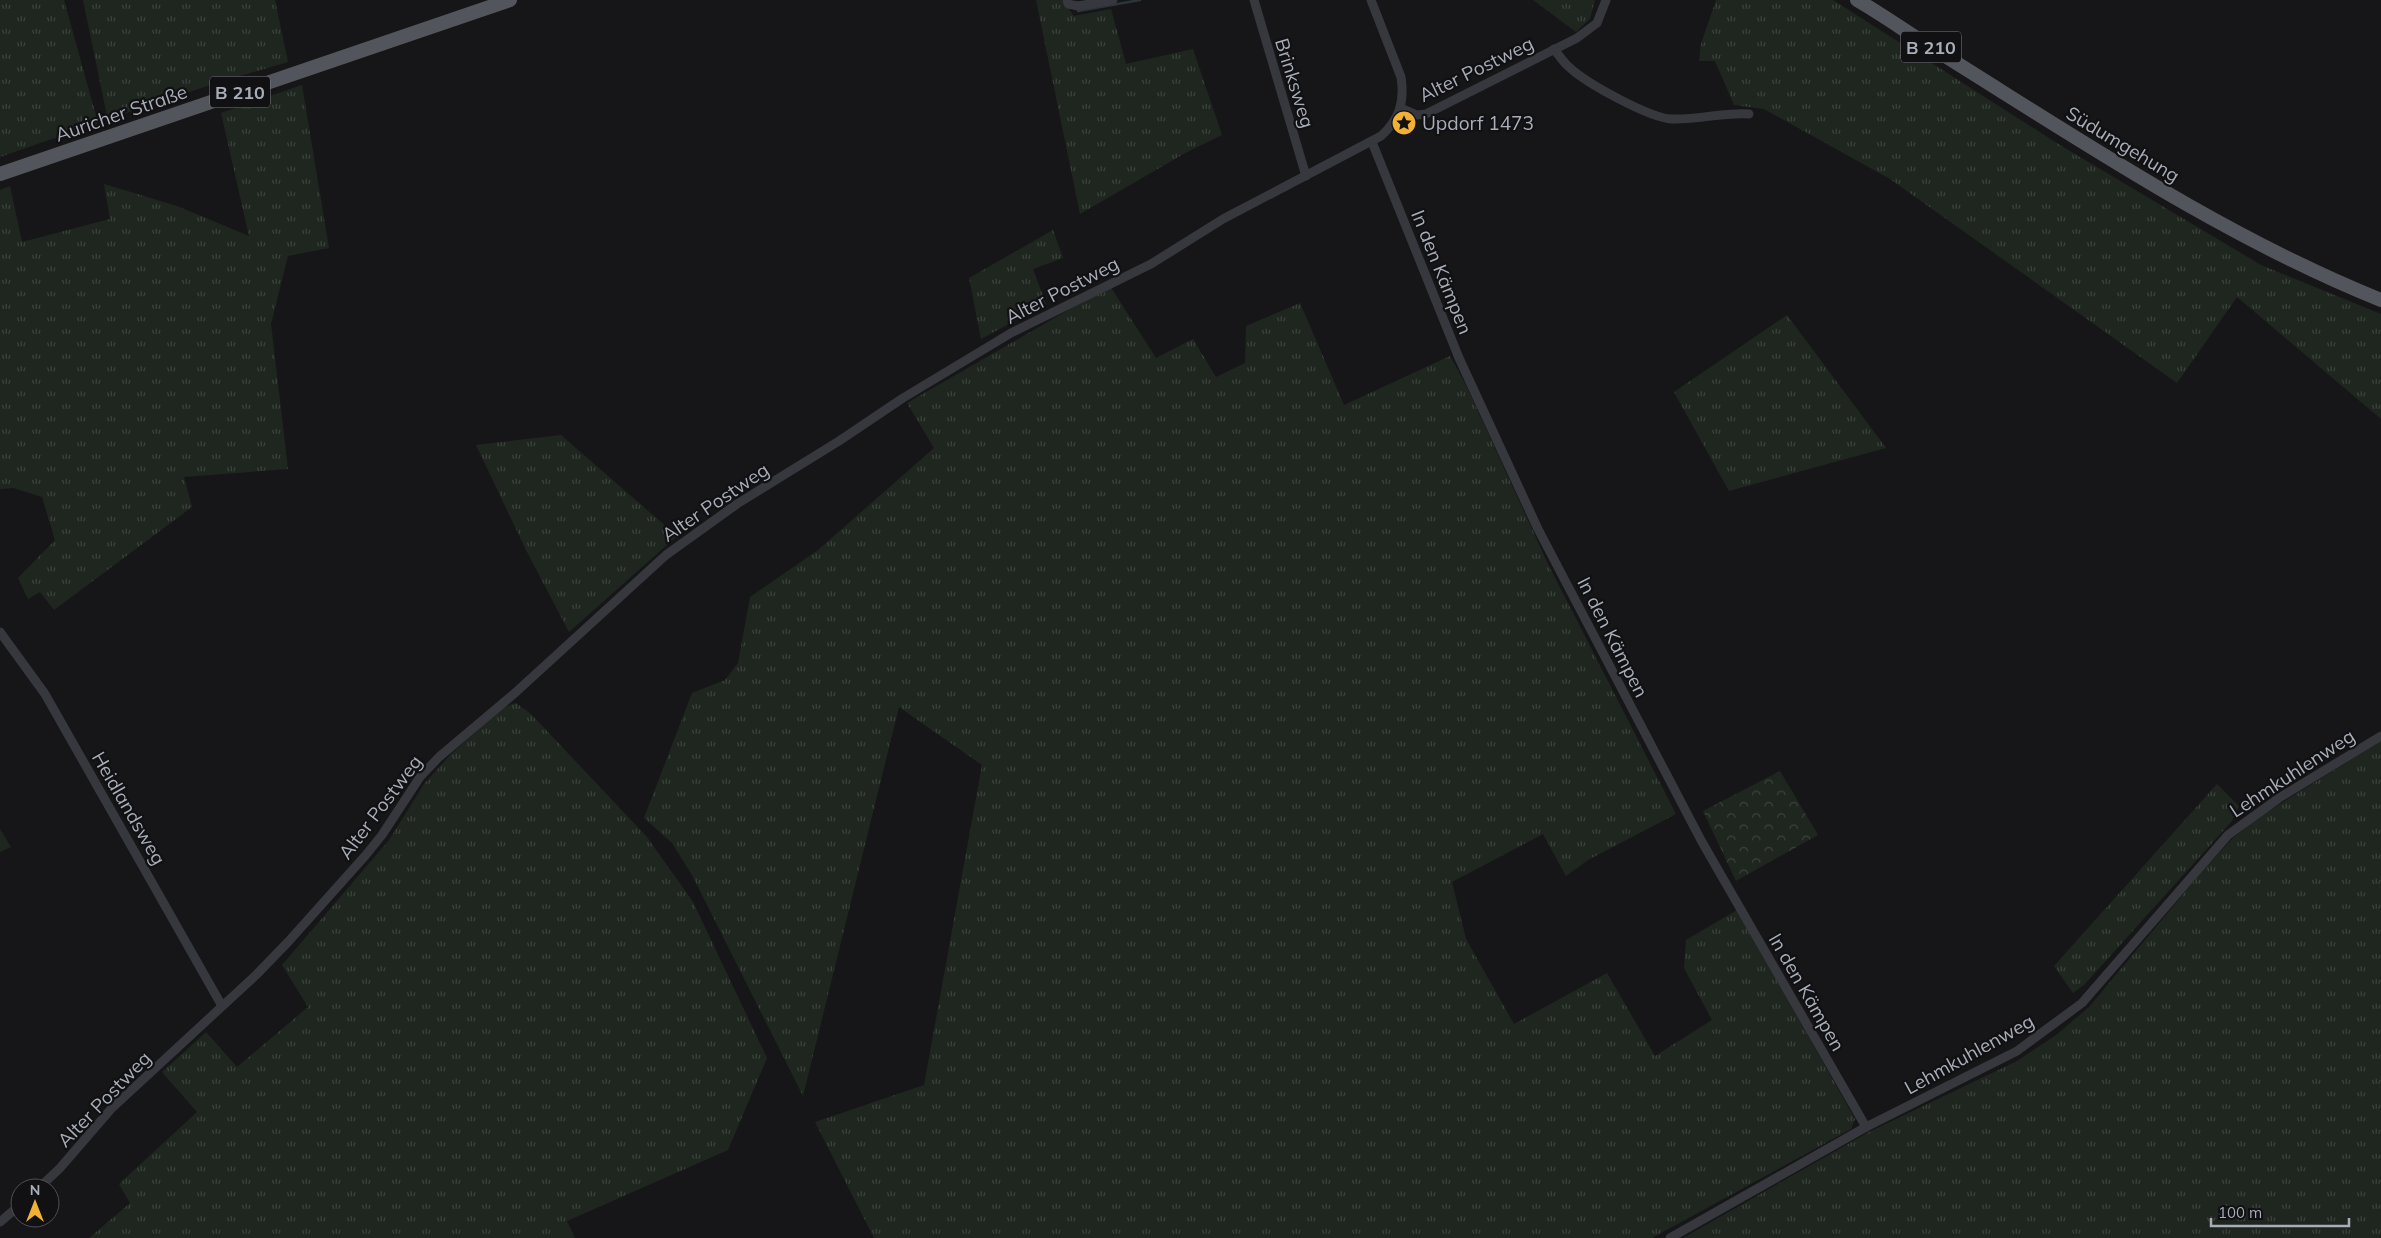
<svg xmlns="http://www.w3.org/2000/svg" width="2381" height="1238" viewBox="0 0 2381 1238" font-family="Mulish,sans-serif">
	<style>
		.grass { fill: url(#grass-tufts) }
		.forest { fill: url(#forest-crowns) }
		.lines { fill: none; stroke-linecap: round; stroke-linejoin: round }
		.stream { stroke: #2c353c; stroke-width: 2.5 }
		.street { stroke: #37383d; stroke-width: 9 }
		.primary { stroke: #53555c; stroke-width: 14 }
		.labels { text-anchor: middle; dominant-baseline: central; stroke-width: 4.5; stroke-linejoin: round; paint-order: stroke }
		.shield { fill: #111113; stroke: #7b7e86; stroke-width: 1 }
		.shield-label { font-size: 18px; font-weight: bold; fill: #a8adb8 }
		.street-label { font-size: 19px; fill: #a8adb8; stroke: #111113 }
		.poi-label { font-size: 19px; fill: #a8adb8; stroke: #111113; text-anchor: start }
	</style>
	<defs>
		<pattern id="grass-tufts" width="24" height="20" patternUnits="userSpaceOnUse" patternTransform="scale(1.25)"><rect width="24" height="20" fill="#1e261f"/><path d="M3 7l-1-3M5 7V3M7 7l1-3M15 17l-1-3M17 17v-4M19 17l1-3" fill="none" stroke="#3c433d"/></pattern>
		<pattern id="forest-crowns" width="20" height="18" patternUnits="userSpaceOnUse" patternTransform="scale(1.25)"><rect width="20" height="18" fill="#1e261f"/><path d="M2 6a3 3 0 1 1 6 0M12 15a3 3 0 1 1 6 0" fill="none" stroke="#3c433d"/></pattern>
	</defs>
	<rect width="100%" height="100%" fill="#161618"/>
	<!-- grass -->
	<g class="grass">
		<polygon points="0,0 64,0 98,123 0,157"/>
		<polygon points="83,0 275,0 288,62 216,83 111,118 107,116"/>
		<polygon points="1036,0 1062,0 1074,16 1111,9 1126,64 1193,49 1222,135 1187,152 1080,214"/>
		<polygon points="1533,0 1595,0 1590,19 1576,32"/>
		<polygon points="1716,0 1833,0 2060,145 2261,265 2381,314 2381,419 2237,297 2177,383 1890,179 1764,109 1734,105 1715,61 1699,61 1701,44"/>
		<polygon points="302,85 329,248 288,256 271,324 288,469 184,477 192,507 54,610 40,592 28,599 18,578 55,540 42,497 13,488 0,489 0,190 10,186 22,242 110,219 104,184 177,206 249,236 221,113"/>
		<polygon points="1053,230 1063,258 1033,269 1046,304 981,339 969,278"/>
		<polygon points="1110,286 1156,358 1193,339 1216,377 1245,363 1246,326 1300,303 1344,405 1450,356 1467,387 1548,564 1676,814 1588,860 1566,876 1543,834 1452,882 1466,939 1514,1024 1607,973 1655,1056 1712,1020 1684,968 1686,940 1737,910 1855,1119 1851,1129 1652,1238 874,1238 815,1122 924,1085 982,765 899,707 803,1096 692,875 672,843 644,818 692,693 725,680 738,663 750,597 818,550 934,448 907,403"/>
		<polygon points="1787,315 1886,448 1729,491 1674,392"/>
		<polygon points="561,435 677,536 569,632 526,550 476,445"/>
		<polygon points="516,703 531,714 647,837 693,902 767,1058 728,1150 567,1221 575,1238 89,1238 130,1203 119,1184 197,1112 162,1072 206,1032 237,1067 308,1007 282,965 389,840 424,784 451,754 504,707"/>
		<polygon points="2381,741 2381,1238 1683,1238 1869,1132 2017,1061 2056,1035 2089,1007 2206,867 2232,839 2259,817"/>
		<polygon points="2217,784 2239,806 2232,821 2084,985 2073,993 2054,966"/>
		<polygon points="0,829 11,847 0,852"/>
	</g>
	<!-- forest -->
	<polygon class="forest" points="1780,771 1818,835 1736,881 1703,811"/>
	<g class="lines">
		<!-- stream -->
		<polyline class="stream" points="1078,11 1140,0"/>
		<!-- street -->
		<g class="street">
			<polyline points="1067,0 1068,4 1078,6 1113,0"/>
			<polyline points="1254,0 1306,176"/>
			<path d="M1554,49C1559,55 1563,62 1569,67C1586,83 1649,118 1672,119C1698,120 1723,112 1749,114"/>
			<polyline points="1401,108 1417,115 1426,114 1577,38 1597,23 1606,0"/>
			<polyline points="1372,142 1459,358 1538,529 1702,842 1866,1127"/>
			<polyline points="0,632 45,694 222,1006"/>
			<path d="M39,1188L60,1168L111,1109L256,975L288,942L365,856L382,835L420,777L439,757L516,692L666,555L737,504L839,441L903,398L1011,333L1151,264L1223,219L1381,136C1399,120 1405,102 1401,77L1371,0"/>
			<polyline points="0,1222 20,1205"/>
			<polyline points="1670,1238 1866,1127 2017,1051 2082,1003 2228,835 2279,798 2381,736"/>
		</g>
		<!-- primary -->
		<g class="primary">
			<path d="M1857,0C1883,15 1908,33 1934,49C2079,139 2222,236 2381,300"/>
			<polyline points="0,174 510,0"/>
		</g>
	</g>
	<!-- icons -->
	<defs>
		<symbol id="sight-disc" viewBox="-11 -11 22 22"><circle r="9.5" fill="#f2b134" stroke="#111113"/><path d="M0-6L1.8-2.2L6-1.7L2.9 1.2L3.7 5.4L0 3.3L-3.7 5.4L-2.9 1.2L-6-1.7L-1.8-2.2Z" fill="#111"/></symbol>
	</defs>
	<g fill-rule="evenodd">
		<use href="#sight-disc" x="1390" y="109" width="28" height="28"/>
	</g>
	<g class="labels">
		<!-- shield labels -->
		<g class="shield">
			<rect x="1901" y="31.5" width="60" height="31" rx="4"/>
			<rect x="210" y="76.5" width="60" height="31" rx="4"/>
		</g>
		<g class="shield-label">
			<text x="1931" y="47">B 210</text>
			<text x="240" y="92">B 210</text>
		</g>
		<!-- street labels -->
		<g class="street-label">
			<text transform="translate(1476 69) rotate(-26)">Alter Postweg</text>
			<text transform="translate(1295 83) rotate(73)">Brinksweg</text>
			<text transform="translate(121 113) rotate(-19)">Auricher Straße</text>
			<text transform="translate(2123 144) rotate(31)">Südumgehung</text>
			<text transform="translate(1442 272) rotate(68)">In den Kämpen</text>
			<text transform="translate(1062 290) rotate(-27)">Alter Postweg</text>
			<text transform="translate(715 502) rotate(-34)">Alter Postweg</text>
			<text transform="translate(1613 637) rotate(63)">In den Kämpen</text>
			<text transform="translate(2292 773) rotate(-33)">Lehmkuhlenweg</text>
			<text transform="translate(380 807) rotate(-53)">Alter Postweg</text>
			<text transform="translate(129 808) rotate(60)">Heidlandsweg</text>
			<text transform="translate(1807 992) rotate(60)">In den Kämpen</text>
			<text transform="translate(1969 1054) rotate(-29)">Lehmkuhlenweg</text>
			<text transform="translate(104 1099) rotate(-46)">Alter Postweg</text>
		</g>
		<!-- poi labels -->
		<g class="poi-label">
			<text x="1422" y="123">Updorf 1473</text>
		</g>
	</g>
	<!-- north arrow -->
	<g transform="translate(35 1203)"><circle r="24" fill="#111113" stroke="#4d4f55"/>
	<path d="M0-4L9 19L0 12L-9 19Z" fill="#f2b134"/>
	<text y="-8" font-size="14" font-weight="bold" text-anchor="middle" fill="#a8adb8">N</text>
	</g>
	<!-- scale -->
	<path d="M2211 1218v8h138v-8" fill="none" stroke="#a8adb8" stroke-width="2.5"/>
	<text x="2218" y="1218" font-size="15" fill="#a8adb8" stroke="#111113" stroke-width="4" paint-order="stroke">100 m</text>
</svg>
